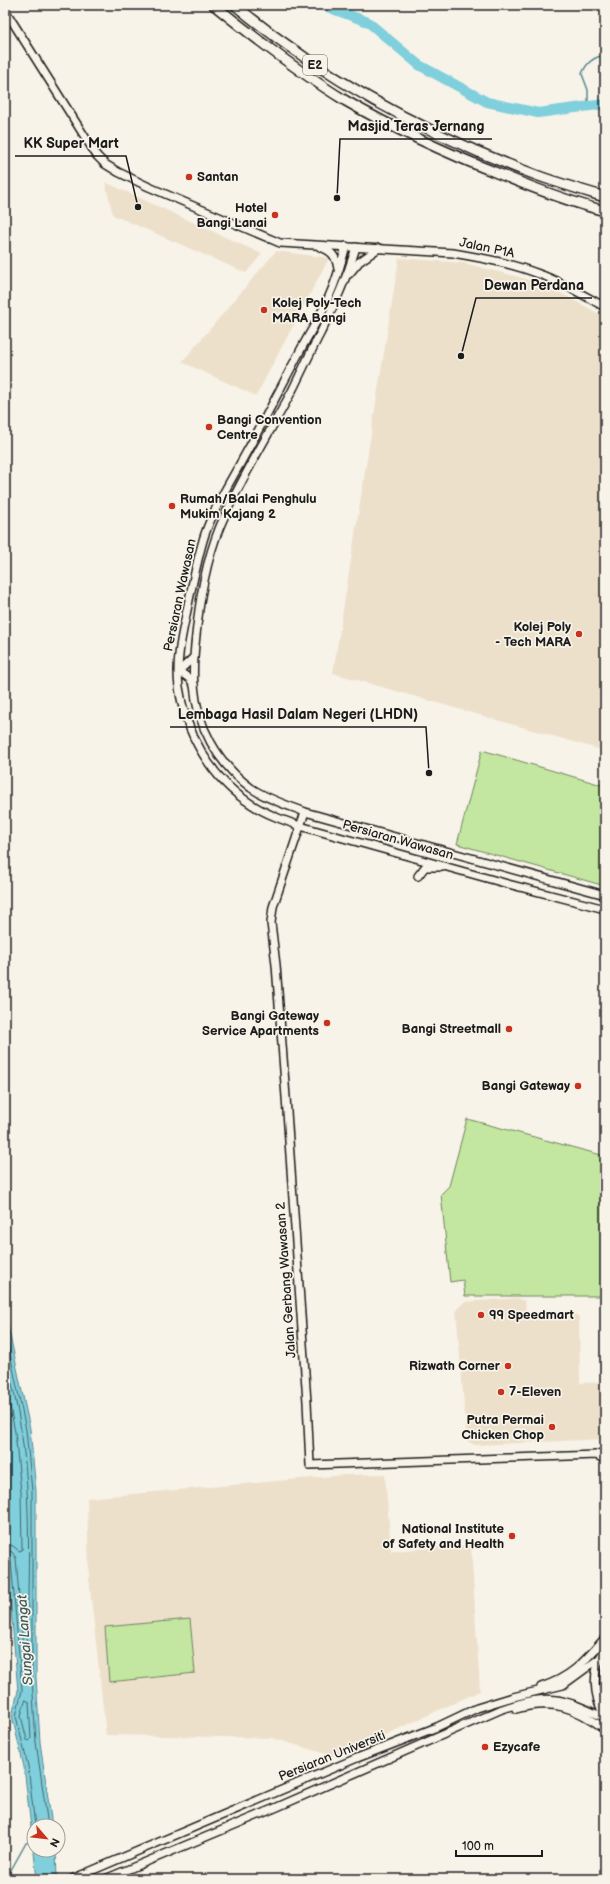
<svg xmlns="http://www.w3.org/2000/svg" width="610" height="1884" viewBox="0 0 610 1884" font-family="'Balsamiq Sans',sans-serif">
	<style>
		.built { fill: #ede0cb }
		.green { fill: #c3e7a1; stroke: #70825e }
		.water { fill: #80cfdc; stroke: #58878f }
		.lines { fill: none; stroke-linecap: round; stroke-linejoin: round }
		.shore { stroke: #446469; stroke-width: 1 }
		.stream { stroke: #58878f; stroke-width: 1.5 }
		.river { stroke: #80cfdc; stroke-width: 10 }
		.secondary-casing { stroke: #1c1c1c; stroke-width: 10 }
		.highway-casing { stroke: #1c1c1c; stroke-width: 12 }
		.secondary { stroke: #f7f3e8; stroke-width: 7 }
		.highway { stroke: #f7f3e8; stroke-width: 9 }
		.poi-dot { fill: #c8321e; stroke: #f7f3e8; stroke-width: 1.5 }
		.labels { text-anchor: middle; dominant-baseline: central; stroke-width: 3.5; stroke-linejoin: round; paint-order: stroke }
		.shield { fill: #f7f3e8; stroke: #5e5c59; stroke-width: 1 }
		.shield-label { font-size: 12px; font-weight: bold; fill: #1c1c1c }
		.poi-label { font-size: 13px; font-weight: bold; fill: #1c1c1c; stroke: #f7f3e8; text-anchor: end }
		.street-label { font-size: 13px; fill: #1c1c1c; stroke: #f7f3e8 }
		.water-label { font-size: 14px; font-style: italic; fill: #3f5b5f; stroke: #f7f3e8 }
		.leader { fill: none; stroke: #1c1c1c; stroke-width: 1.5 }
		.callout-dot { fill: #1c1c1c; stroke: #f7f3e8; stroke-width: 1.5 }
		.callout-label { font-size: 14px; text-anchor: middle; font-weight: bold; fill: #1c1c1c; stroke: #f7f3e8; stroke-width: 3.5; stroke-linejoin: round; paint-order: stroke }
	</style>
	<rect width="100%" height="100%" fill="#f7f3e8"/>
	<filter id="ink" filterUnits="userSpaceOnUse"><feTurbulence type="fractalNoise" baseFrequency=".025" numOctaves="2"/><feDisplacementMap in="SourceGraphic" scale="8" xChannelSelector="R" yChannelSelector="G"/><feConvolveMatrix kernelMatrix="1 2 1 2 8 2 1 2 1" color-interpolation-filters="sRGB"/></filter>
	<g filter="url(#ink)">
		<!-- built -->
		<g class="built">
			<polygon points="105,182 262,254 246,273 113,215"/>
			<polygon points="276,251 329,258 256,396 182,362"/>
			<polygon points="399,258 464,263 523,278 557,291 605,317 605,751 333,673"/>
			<polygon points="517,1298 525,1301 526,1314 572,1312 579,1317 580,1383 605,1382 605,1439 475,1445 467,1441 456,1310 464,1302"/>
			<polygon points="385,1474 391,1551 471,1545 480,1691 385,1735 333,1756 272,1738 106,1735 89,1579 87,1498 344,1475"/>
		</g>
		<!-- green -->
		<g class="green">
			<polygon points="482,750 605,786 605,886 457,844"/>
			<polygon points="467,1119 605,1156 605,1296 465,1296 463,1280 450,1282 441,1194 449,1186"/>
			<polygon points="190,1619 195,1673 109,1682 105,1627"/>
		</g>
		<!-- water -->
		<polygon class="water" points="5,1312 30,1429 36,1491 36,1677 40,1742 52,1826 34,1826 34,1850 56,1850 57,1879 37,1879 24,1767 12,1716 18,1691 5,1539"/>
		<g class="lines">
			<!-- shore -->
			<g class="shore">
				<polyline points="5,1330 26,1430 32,1491 32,1678 36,1742 48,1826"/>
				<path d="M5,1353C11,1378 17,1404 21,1430C32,1502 28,1576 27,1648L26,1650L23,1648L16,1558L12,1552L5,1550"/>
				<polyline points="5,1381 15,1432 21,1492 22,1550 19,1551 13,1546 5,1544"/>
				<polyline points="5,1555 9,1556 11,1560 22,1690 16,1716 28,1766 35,1826"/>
				<polygon points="26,1700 29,1702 31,1739 29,1741 27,1740 21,1716"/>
			</g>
			<!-- stream -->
			<g class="stream">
				<path d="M588,105V90L582,74C586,63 593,57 605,55"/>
				<polyline points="6,1879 26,1843 34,1841"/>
			</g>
			<!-- river -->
			<polyline class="river" points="322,5 368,22 419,65 487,102 538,113 605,104"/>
			<defs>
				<g id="secondary">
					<path d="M5,10L97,156L105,164L118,172L149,187L280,243L453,253C482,258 511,263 539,274C562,282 583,295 605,307"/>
					<path d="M346,246C341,263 337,279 330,294C322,314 310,332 300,351C282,385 265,419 246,453C232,479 215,505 205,534C198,555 194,578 189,600C184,627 175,658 179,687C185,732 211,779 251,804C266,814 283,820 300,826L508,884L605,909"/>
					<path d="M320,247C332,251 336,256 338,269"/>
					<path d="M356,247C347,278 335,303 321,332C311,351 302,371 292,391C270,432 245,472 225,515C209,549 201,589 197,626C195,645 192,665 194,685C197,726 217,763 251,788C267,799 287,805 305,812L605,895"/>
					<polyline points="349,274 359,262 379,248"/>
					<polyline points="179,671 190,679 194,685"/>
					<polyline points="179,671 194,657"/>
					<polyline points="305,812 273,907 271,923 276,965 286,1097 307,1402 310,1465 597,1455 605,1460"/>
					<polyline points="418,876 425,867 439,867"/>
					<polyline points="597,1455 605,1451"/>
					<path d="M605,1649C591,1670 593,1696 605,1717"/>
					<path d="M541,1687C572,1677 585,1661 605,1638"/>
					<path d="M516,1709C553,1699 575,1707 605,1729"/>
					<polyline points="72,1879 357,1758 437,1727 477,1708 513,1697 563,1685 600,1658"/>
					<path d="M105,1879L275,1808L502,1709C550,1693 560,1697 605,1718"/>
				</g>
				<g id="highway">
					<path d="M214,5C256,39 300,73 346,101C396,130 449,154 502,175C536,189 570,202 605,211"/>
					<path d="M235,5C325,80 426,134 536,175C558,183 582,190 605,197"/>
				</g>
			</defs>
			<!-- secondary casing -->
			<use href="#secondary" class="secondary-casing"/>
			<!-- highway casing -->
			<use href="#highway" class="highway-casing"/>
			<!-- secondary -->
			<use href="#secondary" class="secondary"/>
			<!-- highway -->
			<use href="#highway" class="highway"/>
		</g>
	</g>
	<!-- markers -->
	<g class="poi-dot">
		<circle cx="189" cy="177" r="4"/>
		<circle cx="275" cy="215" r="4"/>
		<circle cx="264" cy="310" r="4"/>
		<circle cx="209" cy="427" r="4"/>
		<circle cx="172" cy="506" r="4"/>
		<circle cx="579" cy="634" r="4"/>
		<circle cx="327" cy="1023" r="4"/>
		<circle cx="509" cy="1029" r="4"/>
		<circle cx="578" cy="1086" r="4"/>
		<circle cx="481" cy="1315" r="4"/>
		<circle cx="508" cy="1366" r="4"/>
		<circle cx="501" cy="1392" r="4"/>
		<circle cx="552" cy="1427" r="4"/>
		<circle cx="512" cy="1536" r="4"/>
		<circle cx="485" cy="1747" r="4"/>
	</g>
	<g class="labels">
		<!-- shield labels -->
		<rect class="shield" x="303" y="55" width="24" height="20" rx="3"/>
		<g class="shield-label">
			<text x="315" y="65">E2</text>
		</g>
		<!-- poi labels -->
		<g class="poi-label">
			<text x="197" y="177" text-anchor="start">Santan</text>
			<text x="267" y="208">Hotel<tspan x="267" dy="15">Bangi Lanai</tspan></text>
			<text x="272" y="303" text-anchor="start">Kolej Poly-Tech<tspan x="272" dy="15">MARA Bangi</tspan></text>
			<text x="217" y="420" text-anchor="start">Bangi Convention<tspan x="217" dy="15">Centre</tspan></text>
			<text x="180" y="499" text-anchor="start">Rumah/Balai Penghulu<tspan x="180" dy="15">Mukim Kajang 2</tspan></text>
			<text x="571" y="627">Kolej Poly<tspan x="571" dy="15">- Tech MARA</tspan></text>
			<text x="319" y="1016">Bangi Gateway<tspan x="319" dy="15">Service Apartments</tspan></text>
			<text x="501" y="1029">Bangi Streetmall</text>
			<text x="570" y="1086">Bangi Gateway</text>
			<text x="489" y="1315" text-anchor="start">99 Speedmart</text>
			<text x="500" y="1366">Rizwath Corner</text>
			<text x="509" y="1392" text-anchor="start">7-Eleven</text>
			<text x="544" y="1420">Putra Permai<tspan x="544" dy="15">Chicken Chop</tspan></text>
			<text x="504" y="1529">National Institute<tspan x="504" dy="15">of Safety and Health</tspan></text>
			<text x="493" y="1747" text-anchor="start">Ezycafe</text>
		</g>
		<!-- street labels -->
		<g class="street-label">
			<text transform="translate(487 248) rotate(12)">Jalan P1A</text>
			<text transform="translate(180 595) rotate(-78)">Persiaran Wawasan</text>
			<text transform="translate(398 840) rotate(16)">Persiaran Wawasan</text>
			<text transform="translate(286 1280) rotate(-94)">Jalan Gerbang Wawasan 2</text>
			<text transform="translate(332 1756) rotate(-22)">Persiaran Universiti</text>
		</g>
		<!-- water labels -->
		<g class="water-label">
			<text transform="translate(25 1640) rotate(-94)">Sungai Langat</text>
		</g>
	</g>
	<!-- callouts -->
	<path class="leader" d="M337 198L340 139H492M138 207L126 156H15M461 356L476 298H592M429 773L426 727H170"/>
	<g class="callout-dot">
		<circle cx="337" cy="198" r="4"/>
		<circle cx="138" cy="207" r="4"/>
		<circle cx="461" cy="356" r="4"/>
		<circle cx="429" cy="773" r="4"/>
	</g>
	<g class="callout-label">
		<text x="416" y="131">Masjid Teras Jernang</text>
		<text x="71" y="148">KK Super Mart</text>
		<text x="534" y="290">Dewan Perdana</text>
		<text x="298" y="719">Lembaga Hasil Dalam Negeri (LHDN)</text>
	</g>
	<!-- margin -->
	<rect width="610" height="1884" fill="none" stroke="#f7f3e8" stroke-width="20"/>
	<rect x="10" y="10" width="590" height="1864" fill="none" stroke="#1c1c1c" stroke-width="1.5" filter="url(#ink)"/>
	<!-- north arrow -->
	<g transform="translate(46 1838) rotate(118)"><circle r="19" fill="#f7f3e8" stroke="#9f9d96"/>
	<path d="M0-3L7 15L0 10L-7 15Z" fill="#c8321e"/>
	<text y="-6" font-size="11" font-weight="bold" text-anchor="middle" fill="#1c1c1c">N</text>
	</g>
	<!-- scale -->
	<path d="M456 1850v6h86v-6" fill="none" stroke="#1c1c1c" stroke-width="2"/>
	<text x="462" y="1850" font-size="12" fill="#1c1c1c" stroke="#f7f3e8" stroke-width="3" paint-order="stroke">100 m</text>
</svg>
